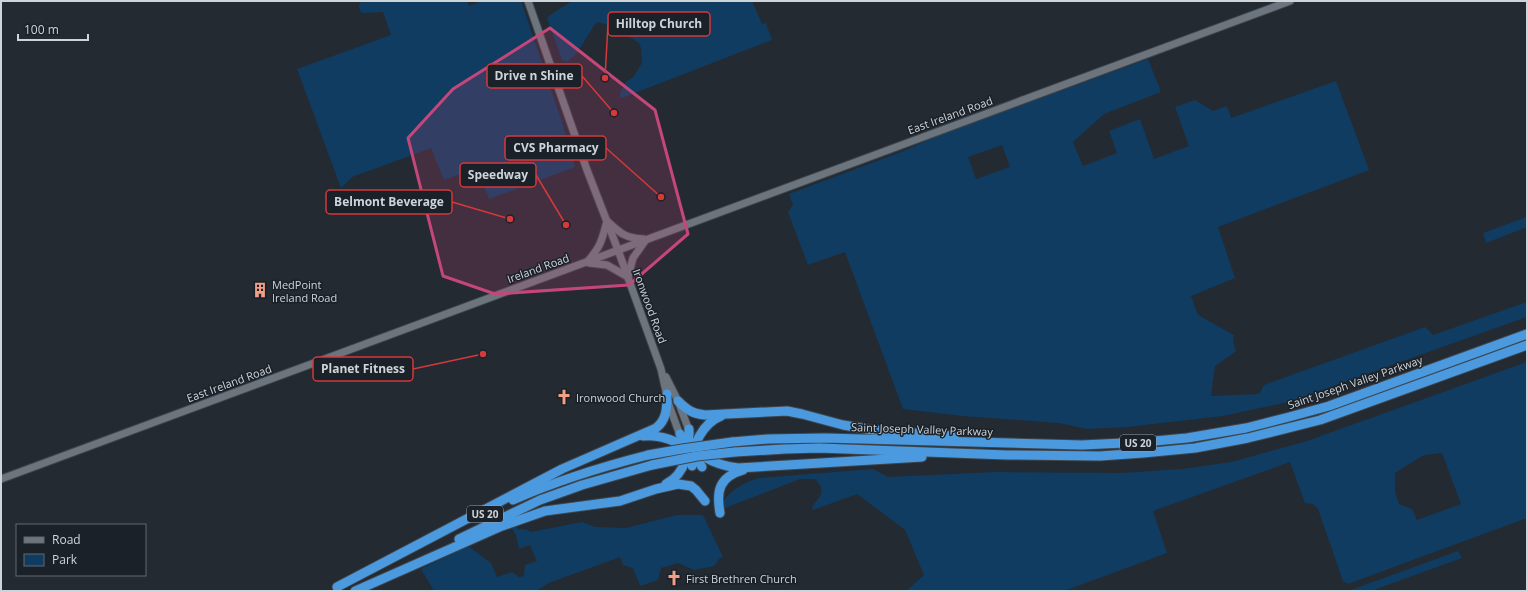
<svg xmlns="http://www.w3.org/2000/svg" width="1528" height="592" viewBox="0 0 1528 592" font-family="'Open Sans',sans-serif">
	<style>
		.green { fill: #103c61; fill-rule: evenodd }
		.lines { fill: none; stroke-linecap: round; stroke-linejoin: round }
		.secondary-casing { stroke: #3f454b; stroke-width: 9 }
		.highway-casing { stroke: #3f454b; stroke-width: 11 }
		.secondary { stroke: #6c757d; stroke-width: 7 }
		.highway { stroke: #4b9adf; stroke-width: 9 }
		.highway-bridge-casing { stroke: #3f454b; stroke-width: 11; stroke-linecap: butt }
		.highway-bridge { stroke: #4b9adf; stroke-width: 9 }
		.marked { fill: #c5477a; fill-opacity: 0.2; stroke: #c5477a; stroke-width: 3; stroke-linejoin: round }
		.labels { text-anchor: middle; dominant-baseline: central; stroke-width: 3; stroke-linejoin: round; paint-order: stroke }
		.shield { fill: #1a2128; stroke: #999ea4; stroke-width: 1 }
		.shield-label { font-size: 10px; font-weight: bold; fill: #cfd4d9 }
		.street-label { font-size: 11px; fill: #cfd4d9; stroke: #1a2128 }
		.poi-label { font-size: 11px; fill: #cfd4d9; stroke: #1a2128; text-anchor: start }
		.leader { fill: none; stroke: #d5393a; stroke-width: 1.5 }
		.callout-dot { fill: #d5393a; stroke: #1a2128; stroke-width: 1.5 }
		.callout { fill: #1a2128; stroke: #d5393a; stroke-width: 1.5 }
		.callout-label { font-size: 12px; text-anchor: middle; font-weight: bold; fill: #cfd4d9 }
	</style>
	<rect width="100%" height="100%" fill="#232a32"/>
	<!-- green -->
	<g class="green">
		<polygon points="361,1 467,1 469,6 482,1 521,1 561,119 575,167 489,199 477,168 444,180 431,148 352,177 341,188 297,69 391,35 383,12 361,13 359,6"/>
		<polygon points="572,1 752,1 762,24 766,23 772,40 622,98 620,97 620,93 626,82 634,76 642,63 641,48 639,43 620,31 612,26 598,22 595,24 577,53 567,62 562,60 547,18 550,15"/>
		<path d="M1148,59L1161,92L1104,114L1073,142L1083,166L1117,153L1109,131L1140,119L1154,159L1189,146L1175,107L1195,100L1213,111L1227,106L1231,118L1336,81L1369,170L1218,227L1235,278L1191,296L1198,315L1234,335L1233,342L1236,351L1215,366L1211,396L1259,394L1264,385L1425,327L1433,335L1527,302V317L1288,402L1223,416L1127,427L1087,429L1059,423L963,416L903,409L845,252L808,265L788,212L793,205L789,194L906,150L937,136ZM1002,145L1010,167L976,179L968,157Z"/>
		<polygon points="1527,217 1527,227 1486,243 1483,233"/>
		<path d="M1527,362V518L1348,584L1343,581L1318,509L1313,504L1305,503L1290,462L1153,511L1167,553L1064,591H906L924,575L905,530L857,494L813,510L812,507C819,496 828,493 815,479H800L725,508L723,502C730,490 747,481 759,478L873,469L888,477L997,472L1121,473L1182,469L1231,462L1307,441ZM1442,453L1461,504L1417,520L1412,509L1399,504L1395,492V473L1424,455Z"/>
		<polygon points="677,515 703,515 723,557 719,559 714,566 694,570 678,563 661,568 658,580 640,586 633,568 623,565 620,557 549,583 536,591 434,591 421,569 468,546 491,563 497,577 512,572 519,577 524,576 525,565 537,561 530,545 519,549 516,535 510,526 513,525 519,529 528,530 531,532 582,522 595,527 626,528"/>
		<polygon points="1458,551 1462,558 1371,591 1348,591"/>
	</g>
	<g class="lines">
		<defs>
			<g id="secondary">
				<polyline points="528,1 587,170 618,250 661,369 669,405 681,438"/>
				<path d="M588,261C601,246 602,240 607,221C621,234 625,238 644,239"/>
				<polyline points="589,263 607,265 628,277 633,258 645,241"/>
				<polyline points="666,377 678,401 690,433"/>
				<polyline points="1,479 1290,1"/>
			</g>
			<g id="highway">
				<path d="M678,401C687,410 693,414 705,415L787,411L802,414L843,425L873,430L954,436"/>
				<path d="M680,434C694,454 713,465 738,468L922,457"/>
				<path d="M643,436C658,434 680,441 691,452C695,456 699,462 702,467"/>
				<polyline points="732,442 768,439 825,438 1082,445 1144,442 1187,438 1246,428 1289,417 1329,406 1527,334"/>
				<polyline points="735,452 785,449 819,448 1007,455 1100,456 1143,453 1195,448 1248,438 1320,420 1527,345"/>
				<path d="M692,466C691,446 703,423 721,416"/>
				<path d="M666,484C687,473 689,450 689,429"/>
				<path d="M513,500C556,481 601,467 648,455"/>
				<path d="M720,513C716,491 719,477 743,470"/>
				<polyline points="459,539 540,500 582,485 652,465"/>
				<path d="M337,587L562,469L656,428C667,420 667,407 667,394"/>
				<polyline points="355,591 502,526 545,511 620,501 656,489 678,484 691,486 696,490 705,501"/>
			</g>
		</defs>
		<!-- secondary casing -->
		<use href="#secondary" class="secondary-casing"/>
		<!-- highway casing -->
		<use href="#highway" class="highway-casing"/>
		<!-- secondary -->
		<use href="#secondary" class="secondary"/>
		<!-- highway -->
		<use href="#highway" class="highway"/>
		<defs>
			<g id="highway-bridge">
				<polyline points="648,455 682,449 732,442"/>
				<polyline points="652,465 697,456 735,452"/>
			</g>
		</defs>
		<!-- highway-bridge casing -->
		<use href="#highway-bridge" class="highway-bridge-casing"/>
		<!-- highway-bridge -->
		<use href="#highway-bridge" class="highway-bridge"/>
	</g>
	<!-- marked area -->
	<path class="marked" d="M550,28L655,110L688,234L629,285L495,294L443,276L408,138L453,89Z"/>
	<!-- icons -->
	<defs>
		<symbol id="building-bare" viewBox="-9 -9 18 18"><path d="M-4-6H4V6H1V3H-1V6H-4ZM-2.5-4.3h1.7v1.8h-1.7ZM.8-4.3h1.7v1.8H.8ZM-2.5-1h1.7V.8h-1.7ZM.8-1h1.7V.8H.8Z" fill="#f39f85" stroke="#1a2128" stroke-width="2.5" paint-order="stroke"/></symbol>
		<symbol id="church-bare" viewBox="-9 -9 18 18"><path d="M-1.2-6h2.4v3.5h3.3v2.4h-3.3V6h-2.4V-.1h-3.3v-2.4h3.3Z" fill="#f39f85" stroke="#1a2128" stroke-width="2.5" paint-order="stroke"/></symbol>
	</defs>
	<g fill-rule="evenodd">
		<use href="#building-bare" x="249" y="279" width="22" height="22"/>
		<use href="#church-bare" x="553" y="386" width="22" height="22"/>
		<use href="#church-bare" x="663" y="567" width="22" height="22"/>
	</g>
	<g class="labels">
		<!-- shield labels -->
		<g class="shield">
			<rect x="1120" y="435" width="36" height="16" rx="3"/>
			<rect x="467" y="506" width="36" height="16" rx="3"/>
		</g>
		<g class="shield-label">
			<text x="1138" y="443">US 20</text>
			<text x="485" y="514">US 20</text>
		</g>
		<!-- street labels -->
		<g class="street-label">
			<text transform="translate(950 115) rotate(-20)">East Ireland Road</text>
			<text transform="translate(538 268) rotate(-20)">Ireland Road</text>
			<text transform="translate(650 306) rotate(70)">Ironwood Road</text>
			<text transform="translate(1355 382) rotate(-19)">Saint Joseph Valley Parkway</text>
			<text transform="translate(229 383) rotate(-20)">East Ireland Road</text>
			<text transform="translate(922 429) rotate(2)">Saint Joseph Valley Parkway</text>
		</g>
		<!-- poi labels -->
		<g class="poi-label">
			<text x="272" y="284">MedPoint<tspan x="272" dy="13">Ireland Road</tspan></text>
			<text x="576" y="397">Ironwood Church</text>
			<text x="686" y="578">First Brethren Church</text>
		</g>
	</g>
	<!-- callouts -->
	<path class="leader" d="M605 78L608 24M614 113L582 76M661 197L606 148M566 225L536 175M510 219L452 202M483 354L413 369"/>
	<g class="callout-dot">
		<circle cx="605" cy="78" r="4"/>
		<circle cx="614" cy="113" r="4"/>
		<circle cx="661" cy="197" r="4"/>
		<circle cx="566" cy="225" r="4"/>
		<circle cx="510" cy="219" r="4"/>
		<circle cx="483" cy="354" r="4"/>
	</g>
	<g class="callout">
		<rect x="608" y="12" width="102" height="24" rx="4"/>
		<rect x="487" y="64" width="95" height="24" rx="4"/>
		<rect x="505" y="136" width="101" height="24" rx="4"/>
		<rect x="460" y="163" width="76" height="24" rx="4"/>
		<rect x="326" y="190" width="126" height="24" rx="4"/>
		<rect x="313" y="357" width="100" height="24" rx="4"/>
	</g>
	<g class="callout-label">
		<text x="659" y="28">Hilltop Church</text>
		<text x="534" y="80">Drive n Shine</text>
		<text x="556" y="152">CVS Pharmacy</text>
		<text x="498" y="179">Speedway</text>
		<text x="389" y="206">Belmont Beverage</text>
		<text x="363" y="373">Planet Fitness</text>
	</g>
	<!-- border -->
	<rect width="1528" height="592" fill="none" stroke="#cfd4d9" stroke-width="4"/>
	<!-- legend -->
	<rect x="16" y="524" width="130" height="52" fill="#1a2128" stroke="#62696f"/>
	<rect x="24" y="537" width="20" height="6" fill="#6c757d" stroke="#62696f"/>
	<text x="52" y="544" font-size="12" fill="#cfd4d9">Road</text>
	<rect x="24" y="554" width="20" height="12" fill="#103c61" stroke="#62696f"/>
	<text x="52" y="564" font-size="12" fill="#cfd4d9">Park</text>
	<!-- scale -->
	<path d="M18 34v6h70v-6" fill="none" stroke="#cfd4d9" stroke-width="2"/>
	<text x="24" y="34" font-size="12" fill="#cfd4d9" stroke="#1a2128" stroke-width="3" paint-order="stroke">100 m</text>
</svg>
